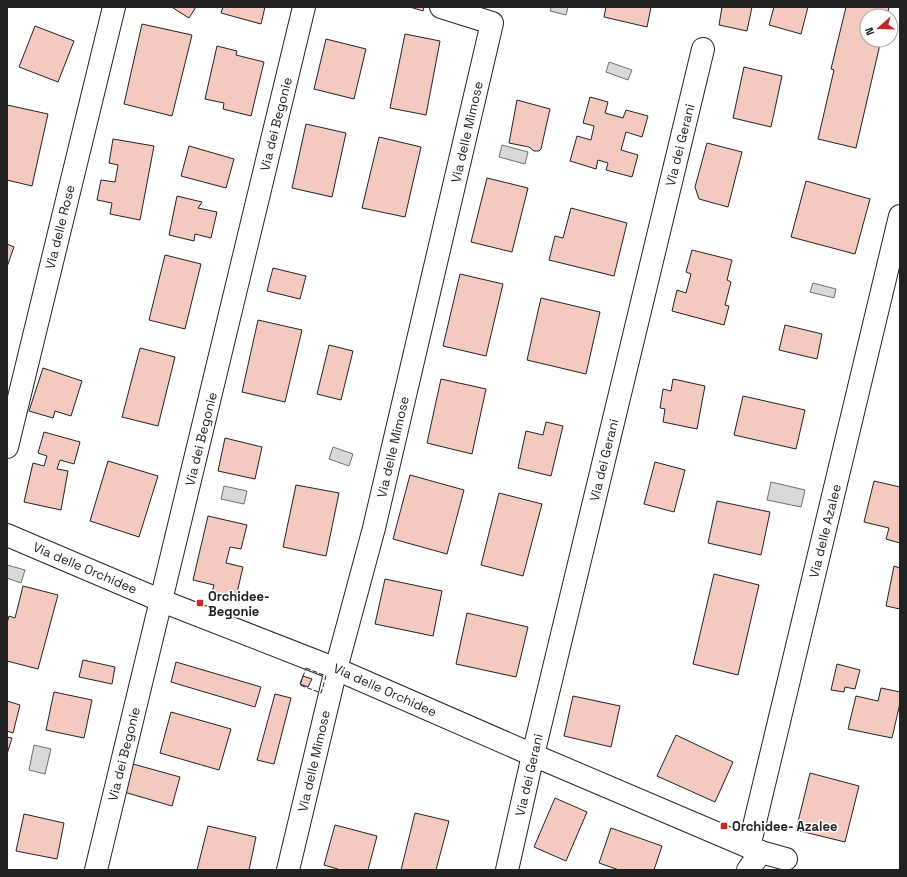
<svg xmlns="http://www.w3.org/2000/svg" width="907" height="877" viewBox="0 0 907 877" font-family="'Space Grotesk',sans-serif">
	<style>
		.water { fill: #d9d9d9; stroke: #6f6f6f }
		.building { fill: #f3c9c0; stroke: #222 }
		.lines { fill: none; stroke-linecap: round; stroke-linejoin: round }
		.minor-casing { stroke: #222; stroke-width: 24 }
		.minor { stroke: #fff; stroke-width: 22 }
		.fence { stroke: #222; stroke-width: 1; stroke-dasharray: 5 2; stroke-linecap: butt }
		.poi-dot { fill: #c62828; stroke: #fff; stroke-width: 1.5 }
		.labels { text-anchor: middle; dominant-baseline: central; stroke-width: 3; stroke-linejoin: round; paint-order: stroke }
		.street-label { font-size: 13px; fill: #222; stroke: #fff }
		.poi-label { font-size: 13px; font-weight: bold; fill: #222; stroke: #fff; text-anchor: start }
	</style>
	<rect width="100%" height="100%" fill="#fff"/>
	<!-- water -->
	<g class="water">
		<polygon points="551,7 568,7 566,15 550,11"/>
		<polygon points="609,62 632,70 628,80 606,72"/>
		<polygon points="502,145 528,152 525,164 499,157"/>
		<polygon points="813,283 836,289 834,298 810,292"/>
		<polygon points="333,447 353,454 349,466 329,459"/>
		<polygon points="771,482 805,490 801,507 767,500"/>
		<polygon points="224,486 247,491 244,504 221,499"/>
		<polygon points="7,565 25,570 21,583 7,578"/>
		<polygon points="34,745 51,749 45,774 29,770"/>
	</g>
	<!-- building -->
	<g class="building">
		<polygon points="174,7 196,7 189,18 173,8"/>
		<polygon points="223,7 265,7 261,24 221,13"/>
		<polygon points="410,7 424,7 423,11"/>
		<polygon points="606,7 651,7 647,27 604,17"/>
		<polygon points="722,7 752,7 747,31 719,25"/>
		<polygon points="774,7 808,7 801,34 769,25"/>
		<polygon points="846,7 889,7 887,16 867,16 867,40 881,40 856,148 818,139 834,70 831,69"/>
		<polygon points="142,24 192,35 172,116 124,104"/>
		<polygon points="35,26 74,41 58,82 19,67"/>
		<polygon points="405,34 440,41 426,115 390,108"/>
		<polygon points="326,39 366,49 354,99 314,89"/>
		<polygon points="217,46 237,51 236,55 264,62 251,116 223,109 224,103 205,99"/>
		<polygon points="744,67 782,76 771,127 733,118"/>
		<polygon points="590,97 608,102 605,113 623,118 626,110 648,116 642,137 626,132 621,150 638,155 632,177 606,170 608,163 598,160 596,169 570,161 577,136 591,140 594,126 583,123"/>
		<polygon points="517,100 550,109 541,149 539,151 534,151 529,147 509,143"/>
		<polygon points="7,105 48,114 32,186 7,180"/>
		<polygon points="306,124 346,133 332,197 292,188"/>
		<polygon points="379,137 421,147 405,217 362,208"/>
		<polygon points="113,139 154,146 140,220 110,214 112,203 97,200 101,180 115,182 118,165 109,163"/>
		<polygon points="707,143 742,152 728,207 699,199 695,187"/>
		<polygon points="189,146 234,159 226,188 181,176"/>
		<polygon points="487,178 528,188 512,252 471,242"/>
		<polygon points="806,181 870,199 855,254 791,237"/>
		<polygon points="177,196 202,202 198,208 217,212 211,238 195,234 194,241 169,235"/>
		<polygon points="571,208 627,223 614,276 549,260 555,236 563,238"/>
		<polygon points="7,244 14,247 7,267"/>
		<polygon points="692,250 732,260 727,280 731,282 725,305 729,306 724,325 672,311 677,290 686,293 691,274 686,272"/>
		<polygon points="165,255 201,264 185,329 149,320"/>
		<polygon points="273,268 306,276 300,299 267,291"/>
		<polygon points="460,274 503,284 486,356 443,346"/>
		<polygon points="541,298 600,312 586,374 527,360"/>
		<polygon points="258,320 302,330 285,402 242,392"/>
		<polygon points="785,325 822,334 817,359 779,350"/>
		<polygon points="329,345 353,351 341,400 317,394"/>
		<polygon points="140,348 175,357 158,426 122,417"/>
		<polygon points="43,368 82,381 71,416 55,411 53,418 29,411"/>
		<polygon points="441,379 486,389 472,454 427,443"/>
		<polygon points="673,379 705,386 697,429 663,422 665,409 660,408 663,389 671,391"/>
		<polygon points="743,396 805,410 796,449 734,435"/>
		<polygon points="546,422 563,426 551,476 518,468 526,431 543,435"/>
		<polygon points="44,432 80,442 74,464 60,460 57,469 68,471 61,510 24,502 33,463 44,466 47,456 38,453"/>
		<polygon points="225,438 262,447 255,479 218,471"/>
		<polygon points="108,461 158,476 139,537 90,521"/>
		<polygon points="655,462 685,470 674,512 644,504"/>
		<polygon points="410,475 464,490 447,554 393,539"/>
		<polygon points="874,481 900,487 900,543 886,539 889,528 864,522"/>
		<polygon points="296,485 339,493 326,556 283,547"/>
		<polygon points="499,493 542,504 523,576 481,565"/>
		<polygon points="717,501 770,512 761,555 708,543"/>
		<polygon points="208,516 247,525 241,549 230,547 226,563 243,567 236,597 212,592 214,585 193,580"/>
		<polygon points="894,566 900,568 900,609 886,606"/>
		<polygon points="714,574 759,585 738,675 693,664"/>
		<polygon points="385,579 442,591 433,636 375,624"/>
		<polygon points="23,586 58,595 38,669 7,661 7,623 9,616 15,618"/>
		<polygon points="467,613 528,627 516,677 456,664"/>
		<polygon points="83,660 115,667 112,684 79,677"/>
		<polygon points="176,662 261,687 255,707 171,682"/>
		<polygon points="837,664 860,670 855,689 845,687 844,692 831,690"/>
		<polygon points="303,676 312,679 308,687 300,684"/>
		<polygon points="881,688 900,692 900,703 892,738 848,729 856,696 878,701"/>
		<polygon points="54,692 92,700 84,738 46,730"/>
		<polygon points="275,694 291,698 274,764 257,760"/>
		<polygon points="573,696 620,706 611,747 564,736"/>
		<polygon points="7,701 20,705 13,733 7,731"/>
		<polygon points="171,712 231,729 219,770 160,753"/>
		<polygon points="676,735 733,762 715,802 657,776"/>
		<polygon points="7,737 12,738 7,754"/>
		<polygon points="133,764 180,777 172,806 124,792"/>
		<polygon points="810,773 859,786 845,842 796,830"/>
		<polygon points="555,798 587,812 566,861 534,847"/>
		<polygon points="415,813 449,821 436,870 401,870"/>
		<polygon points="24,814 64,823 57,859 16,851"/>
		<polygon points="335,825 377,836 368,870 341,870 324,865"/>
		<polygon points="208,826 256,837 249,870 197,870"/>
		<polygon points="611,828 662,846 654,870 619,870 599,863"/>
	</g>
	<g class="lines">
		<defs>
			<g id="minor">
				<polyline points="7,447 114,7"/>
				<polyline points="7,535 162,601 336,669 533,755 749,847 761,852 786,859"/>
				<polyline points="749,847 900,216"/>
				<polyline points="96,870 304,7"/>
				<polyline points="288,870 336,669 374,528 492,23 441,7"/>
				<polyline points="507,870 533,755 703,49"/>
				<polyline points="748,870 761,852"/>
			</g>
		</defs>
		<!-- minor casing -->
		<use href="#minor" class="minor-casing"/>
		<!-- minor -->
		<use href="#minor" class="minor"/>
		<!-- fence -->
		<polygon class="fence" points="306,668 326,676 321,693 300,685"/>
	</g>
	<!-- markers -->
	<g class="poi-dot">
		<rect x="196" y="599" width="8" height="8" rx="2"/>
		<rect x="720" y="822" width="8" height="8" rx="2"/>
	</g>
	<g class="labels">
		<!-- street labels -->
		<g class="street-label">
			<text transform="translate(276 124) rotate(-76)">Via dei Begonie</text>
			<text transform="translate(467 132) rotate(-77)">Via delle Mimose</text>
			<text transform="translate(680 145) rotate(-76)">Via dei Gerani</text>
			<text transform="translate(60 227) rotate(-76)">Via delle Rose</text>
			<text transform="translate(201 439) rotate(-76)">Via dei Begonie</text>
			<text transform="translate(393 447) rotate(-77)">Via delle Mimose</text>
			<text transform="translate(604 460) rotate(-76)">Via dei Gerani</text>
			<text transform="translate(825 531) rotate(-76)">Via delle Azalee</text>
			<text transform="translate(85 568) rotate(23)">Via delle Orchidee</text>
			<text transform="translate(385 690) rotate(24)">Via delle Orchidee</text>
			<text transform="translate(124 754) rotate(-76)">Via dei Begonie</text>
			<text transform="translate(314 761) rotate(-77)">Via delle Mimose</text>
			<text transform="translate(529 775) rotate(-77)">Via dei Gerani</text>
		</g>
		<!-- poi labels -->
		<g class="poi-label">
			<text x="208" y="596">Orchidee-<tspan x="208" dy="15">Begonie</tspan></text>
			<text x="732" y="826">Orchidee- Azalee</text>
		</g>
	</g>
	<!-- border -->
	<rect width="907" height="877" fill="none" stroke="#222222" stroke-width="16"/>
	<!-- north arrow -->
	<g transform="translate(879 28) rotate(250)"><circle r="19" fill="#ffffff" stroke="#a7a7a7"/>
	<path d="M0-3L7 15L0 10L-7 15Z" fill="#c62828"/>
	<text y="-6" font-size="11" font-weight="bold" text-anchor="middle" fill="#222222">N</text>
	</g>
</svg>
